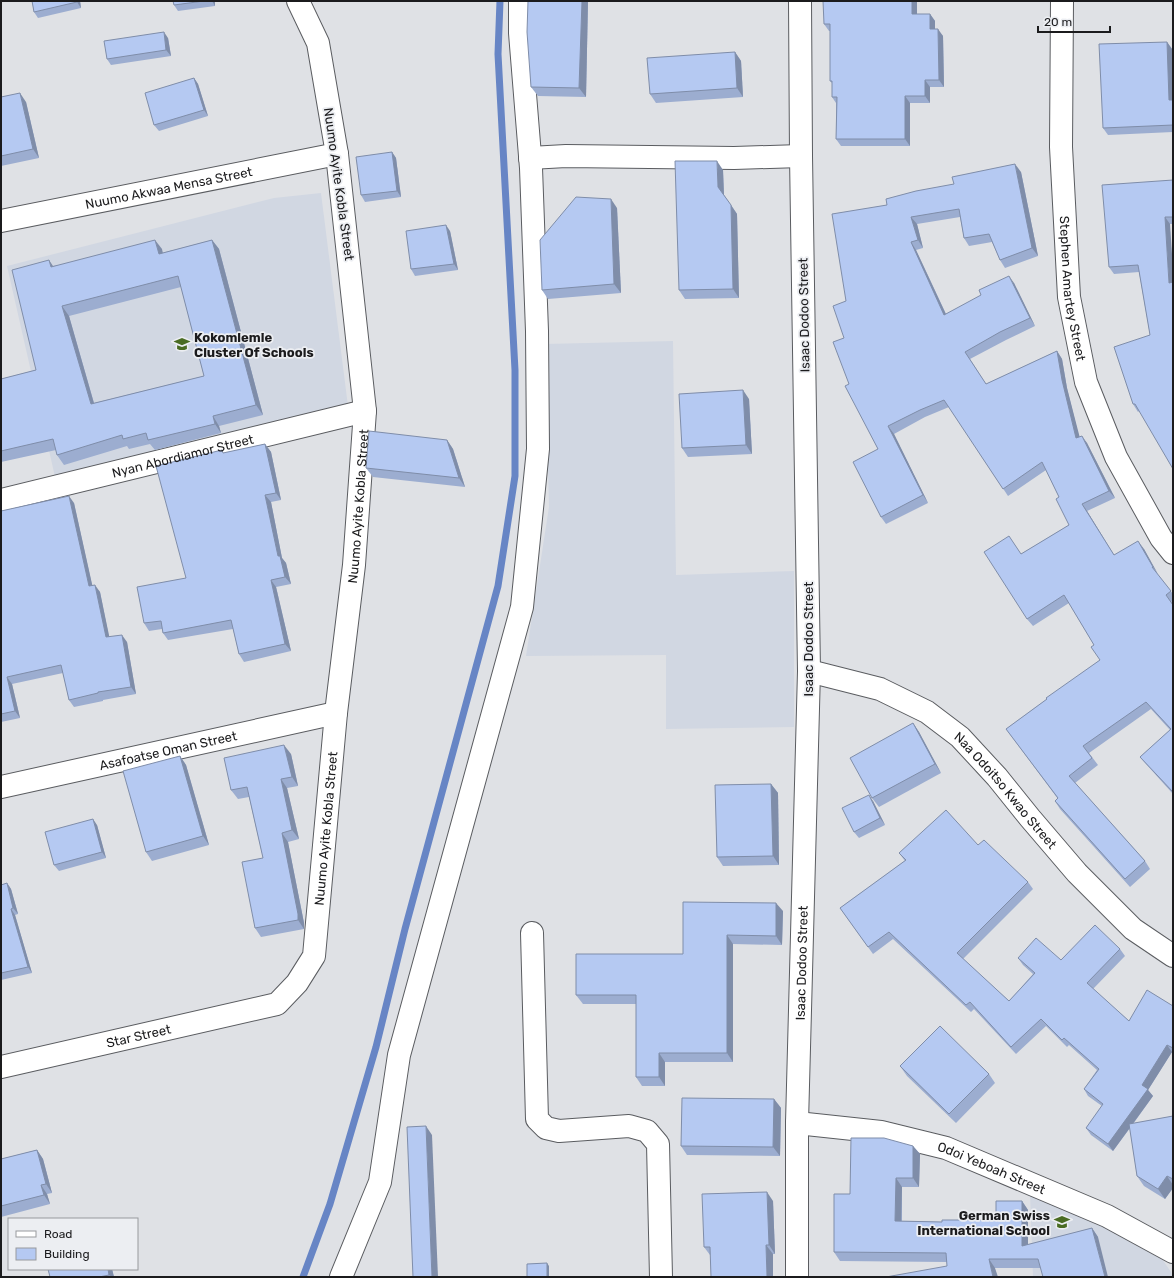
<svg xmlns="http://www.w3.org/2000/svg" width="1174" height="1278" viewBox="0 0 1174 1278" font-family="Rubik,sans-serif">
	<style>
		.built { fill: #d1d7e2 }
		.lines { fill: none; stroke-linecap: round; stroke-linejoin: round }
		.stream { stroke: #6785c5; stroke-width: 7 }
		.street-casing { stroke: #5a5c60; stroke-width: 24 }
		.street { stroke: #fff; stroke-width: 22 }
		.wall { fill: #9cadd0; fill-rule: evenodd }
		.shaded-wall { fill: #7f8da9 }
		.building { fill: #b5c9f2; stroke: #7f8da9; fill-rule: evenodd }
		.labels { text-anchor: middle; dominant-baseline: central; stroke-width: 3.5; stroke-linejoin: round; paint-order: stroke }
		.street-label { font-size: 13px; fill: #1b1b1d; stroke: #eceef2 }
		.poi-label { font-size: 13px; font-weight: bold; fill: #1b1b1d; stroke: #eceef2; text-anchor: start }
	</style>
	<rect width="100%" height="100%" fill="#dfe1e5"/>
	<!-- built -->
	<g class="built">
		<polygon points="321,193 350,422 58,490 7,266 274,198"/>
		<polygon points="673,341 676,575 794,571 794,727 666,729 666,655 526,656 549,507 545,344"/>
		<polygon points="1030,1192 1157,1252 1171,1272 1172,1277 1033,1277"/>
	</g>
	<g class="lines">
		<!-- stream -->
		<polyline class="stream" points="303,1277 330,1204 376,1047 405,929 498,586 515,476 515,370 498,54 500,1"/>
		<defs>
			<g id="street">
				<path id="s1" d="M1062,1L1061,147L1069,297L1086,382L1116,457L1161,538L1173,553"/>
				<polyline points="530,158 566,156 734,158 801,156"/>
				<path id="s2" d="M1,221L337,154"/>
				<path id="s3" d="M1,500L365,411"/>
				<path id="s4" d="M809,671L880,689L927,712L960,737L997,777L1030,818L1077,873L1133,929L1173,956"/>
				<path id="s5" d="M1,787L336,713"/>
				<polyline points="532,933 537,1119 546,1128 559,1131 629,1126 647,1131 658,1144 661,1277"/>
				<path id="s6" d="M1,1067L277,1004L297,983L314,956L336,713L354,565L365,411L337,154L318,43L298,1"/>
				<path id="s7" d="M797,1123L881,1132L946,1148L1107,1216L1173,1252"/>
				<polyline points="341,1277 380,1182 399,1055 522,607 538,449 537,331 531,168 520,33 520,1"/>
				<path id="s8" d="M797,1277V1123L809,671L801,156L800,1"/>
			</g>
		</defs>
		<!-- street casing -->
		<use href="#street" class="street-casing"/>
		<!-- street -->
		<use href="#street" class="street"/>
	</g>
	<!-- wall -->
	<g class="wall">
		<polygon points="32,1 80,1 81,8 38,18 34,12"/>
		<polygon points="173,1 215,1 215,6 178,11 174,5"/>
		<polygon points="528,1 588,1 586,97 538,96 531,87"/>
		<polygon points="917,1 917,14 930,14 935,21 935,29 943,36 944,87 930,87 930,103 910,103 910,146 841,146 836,139 836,103 832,97 832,83 830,81 830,31 829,31 824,24"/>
		<polygon points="168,38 171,56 111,65 107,59"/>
		<polygon points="1167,42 1172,49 1173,68 1173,132 1108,135 1103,128"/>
		<polygon points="735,52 741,61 743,97 656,103 650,94"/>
		<polygon points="194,78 198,84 208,116 159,131 154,125"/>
		<polygon points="1,97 26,102 39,158 1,166"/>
		<polygon points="392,152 396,158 401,197 365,202 361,195"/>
		<polygon points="723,170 724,195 737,214 739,298 685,299 679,290"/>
		<polygon points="1021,172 1038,256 1005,268 1000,260 992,242 969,246 964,238 960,217 917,224 923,248 916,250 946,314 1014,283 1035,326 1006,340 970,359 986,384 1057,351 1062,359 1067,388 1079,437 1087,443 1115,498 1087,511 1114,555 1144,549 1158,575 1173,594 1173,601 1171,602 1173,605 1173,794 1146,764 1140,757 1170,730 1151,709 1089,753 1098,765 1075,783 1145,861 1150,869 1130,887 1060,809 1055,801 1058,799 1006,729 1100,660 1094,645 1069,603 1033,626 1027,619 1021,554 1069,525 1059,497 1046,470 1008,496 949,407 925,417 894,434 928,503 886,524 881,517 878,449 849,384 844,338 846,301 887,205 954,184"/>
		<polygon points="1173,180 1173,224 1170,224 1139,411 1138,412 1133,404 1150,335 1139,272 1114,274 1109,267"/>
		<polygon points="617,208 621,293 548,299 542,290"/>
		<polygon points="450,231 458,270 415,276 411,269"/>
		<path d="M212,240L219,249L263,415L219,426L221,433L155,450L150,444L129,449L127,446L64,465L57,455L56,450L1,462V379L36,370L53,266L162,249V253ZM181,287L204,376L94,403L69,316Z"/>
		<polygon points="749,399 752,454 688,457 682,448"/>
		<polygon points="447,440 453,449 465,487 373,477 366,468"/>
		<polygon points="265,444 271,452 281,500 271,502 282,558 286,563 291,584 276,587 291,651 244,662 239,654 233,629 168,640 163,633 162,629 149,631 144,623 186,578 225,453"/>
		<polygon points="74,503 92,585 100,592 109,637 127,642 136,694 103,700 103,701 74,707 69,700 63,673 12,684 20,718 1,722 1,511"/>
		<polygon points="913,723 919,732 941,773 879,807 872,798"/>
		<polygon points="291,754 298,786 287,788 299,839 288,842 304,923 304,929 261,937 255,928 263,858 249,797 238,799 231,790"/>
		<polygon points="180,756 186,765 209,845 152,861 146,852"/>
		<polygon points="771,784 778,793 779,865 723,866 717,857"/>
		<polygon points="873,801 885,825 859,838 854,832"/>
		<polygon points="97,825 106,858 59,871 54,865"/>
		<polygon points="978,845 1028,882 1033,889 963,959 1009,1001 1033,974 1023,965 1018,958 1061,960 1120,949 1125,956 1093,989 1129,1021 1173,1006 1173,1052 1172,1052 1148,1090 1153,1096 1133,1124 1173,1116 1173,1188 1165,1199 1144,1186 1137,1176 1130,1128 1113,1151 1091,1135 1086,1128 1102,1106 1088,1096 1084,1089 1097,1070 1069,1045 1067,1047 1046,1026 1016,1054 974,1009 971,1012 893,939 873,954 840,908 905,861 899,853"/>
		<polygon points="7,883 11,889 18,914 15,915 32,973 1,980 1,885"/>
		<polygon points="783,911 782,945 733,944 733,1062 665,1062 665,1086 642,1086 636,1077 636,1004 583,1004 576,995 683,954"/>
		<polygon points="900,1066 989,1074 995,1083 956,1123 907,1076"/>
		<polygon points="774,1099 781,1108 780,1156 687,1155 681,1146"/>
		<polygon points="913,1146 920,1154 919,1187 902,1187 902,1221 942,1222 996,1220 1022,1201 1028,1210 1028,1245 1092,1228 1098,1237 1040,1268 995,1268 947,1266 947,1262 840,1261 834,1252 850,1194"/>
		<polygon points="37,1150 43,1159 52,1193 47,1194 50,1204 1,1217 1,1159"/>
		<polygon points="773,1201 775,1254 710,1255 704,1247"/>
		<polygon points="48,1269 112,1269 114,1277 50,1277"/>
	</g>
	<!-- shaded-wall -->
	<g class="shaded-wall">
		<polygon points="77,1 80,1 81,8 77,2"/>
		<polygon points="212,1 215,1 215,6"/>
		<polygon points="582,1 588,1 586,97 579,88"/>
		<polygon points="912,1 917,1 917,21 912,14"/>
		<polygon points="930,14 935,21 935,36 930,29"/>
		<polygon points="938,29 943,36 944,87 939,80"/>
		<polygon points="164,32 168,38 171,56 166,50"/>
		<polygon points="1167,42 1172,49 1173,105 1169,100"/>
		<polygon points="735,52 741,61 743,97 737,88"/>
		<polygon points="194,78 198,84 208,116 204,110"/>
		<polygon points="925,80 930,87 930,103 925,96"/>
		<polygon points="20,93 26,102 39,158 33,149"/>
		<polygon points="905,96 910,103 910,146 905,139"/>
		<polygon points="392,152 396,158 401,197 397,191"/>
		<polygon points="717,161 723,170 724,196 718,187"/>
		<polygon points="1015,164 1021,172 1038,256 1032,248"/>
		<polygon points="611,199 617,208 621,293 614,284"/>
		<polygon points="731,205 737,214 739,298 733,289"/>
		<polygon points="911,217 917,224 923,248 918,240"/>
		<polygon points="1165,217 1170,224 1173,269 1173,288 1169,283"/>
		<polygon points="446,225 450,231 458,270 454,264"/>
		<polygon points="155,240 162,249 165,263 159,254"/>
		<polygon points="212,240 219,249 263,415 256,405"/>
		<polygon points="911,242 916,250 950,323 944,315"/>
		<polygon points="49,260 55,269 51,267"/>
		<polygon points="1009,276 1014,283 1035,326 1030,318"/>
		<polygon points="62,306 69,316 97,414 91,404"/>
		<polygon points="1057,351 1062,359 1067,388 1082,446 1076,438 1062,380"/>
		<polygon points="743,390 749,399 752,454 746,445"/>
		<polygon points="213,416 219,426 221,433 215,424"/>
		<polygon points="888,426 894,434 928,503 923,495"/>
		<polygon points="1082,436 1087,443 1115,498 1109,491"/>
		<polygon points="447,440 453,449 465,487 459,478"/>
		<polygon points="265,444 271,452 281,500 276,493"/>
		<polygon points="265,495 271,502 282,558 286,563 291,584 285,577 278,556"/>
		<polygon points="69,496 74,503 94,593 89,586"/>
		<polygon points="1082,504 1087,511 1119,563 1114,555"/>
		<polygon points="1138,541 1144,549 1158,574 1153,567"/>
		<polygon points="271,580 276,587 291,651 285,644"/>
		<polygon points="95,585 100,592 111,645 106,637"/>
		<polygon points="122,635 127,642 136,694 131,687"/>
		<polygon points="7,677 12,684 20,718 15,711"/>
		<polygon points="913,723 919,732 941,773 935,764"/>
		<polygon points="284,745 291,754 298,786 292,777"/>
		<polygon points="180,756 186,765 209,845 203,836"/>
		<polygon points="281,779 287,788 299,839 292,830"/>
		<polygon points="771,784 778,793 779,865 773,856"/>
		<polygon points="869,795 873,801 885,825 880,818"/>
		<polygon points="93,819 97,825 106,858 102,852"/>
		<polygon points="282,833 288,842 304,923 304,929 298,920"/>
		<polygon points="7,883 11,889 18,914 13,908"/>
		<polygon points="776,903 783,911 782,945 776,936"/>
		<polygon points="11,909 15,915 32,973 28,967"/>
		<polygon points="727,935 733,944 733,1062 727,1053"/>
		<polygon points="1167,1045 1172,1052 1148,1090 1153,1096 1113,1151 1108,1144 1142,1085"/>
		<polygon points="659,1053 665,1062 665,1086 659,1077"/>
		<polygon points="774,1099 781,1108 780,1156 773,1147"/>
		<polygon points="426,1126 432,1135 438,1277 432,1277"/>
		<polygon points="913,1146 920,1154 919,1187 913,1178"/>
		<polygon points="37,1150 43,1159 52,1193 46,1184"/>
		<polygon points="1167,1176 1173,1185 1173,1188 1165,1199 1158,1189"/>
		<polygon points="896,1178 902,1187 901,1230 895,1221"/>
		<polygon points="41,1185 47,1194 50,1204 44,1195"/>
		<polygon points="767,1192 773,1201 775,1254 769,1245"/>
		<polygon points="1022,1201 1028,1210 1028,1255 1022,1246"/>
		<polygon points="1092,1228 1098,1237 1108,1277 1105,1277"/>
		<polygon points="766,1245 773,1254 773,1277 767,1277"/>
		<polygon points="989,1259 995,1268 998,1277 993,1277"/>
		<polygon points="547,1263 549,1266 549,1277 547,1277"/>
		<polygon points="108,1269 112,1269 114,1277 111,1277 109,1275"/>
	</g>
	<!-- building -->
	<g class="building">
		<polygon points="32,1 77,1 77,2 34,12"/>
		<polygon points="173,1 204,1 174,5"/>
		<polygon points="528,1 582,1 579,88 531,87 527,32"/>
		<polygon points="823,1 912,1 912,14 930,14 930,29 938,29 939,80 925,80 925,96 905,96 905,139 836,139 837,97 832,97 832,81 830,81 830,24 824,24"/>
		<polygon points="164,32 166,50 107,59 104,41"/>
		<polygon points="1167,42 1169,100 1173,100 1173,125 1103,128 1099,44"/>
		<polygon points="735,52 737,88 650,94 647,58"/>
		<polygon points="194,78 204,110 154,125 145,93"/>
		<polygon points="20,93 33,149 1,156 1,97"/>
		<polygon points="392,152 397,191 361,195 356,157"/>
		<polygon points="675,161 717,161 718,187 731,205 733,289 679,290"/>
		<polygon points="1015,164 1032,248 1000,260 989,234 964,238 959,209 911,217 918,240 911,242 944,315 981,295 979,290 1009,276 1030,318 1000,332 965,352 986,384 1057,351 1062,380 1076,438 1082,436 1109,491 1082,504 1114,555 1138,541 1153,567 1152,567 1171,591 1166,595 1173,605 1173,792 1140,757 1171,729 1146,702 1083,746 1092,758 1069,776 1145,861 1125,879 1055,801 1058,798 1006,729 1047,699 1046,698 1100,660 1091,647 1094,645 1064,595 1027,619 984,552 1009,536 1021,554 1069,525 1056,499 1059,497 1042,462 1003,489 944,400 920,410 888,426 923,495 881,517 853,462 878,449 845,386 849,384 833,342 844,338 833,306 846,301 832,214 887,205 886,199 916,191 954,184 952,177"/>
		<polygon points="1173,180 1173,217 1165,217 1169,283 1173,282 1173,469 1135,404 1133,404 1114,347 1150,335 1138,265 1109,267 1102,185"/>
		<polygon points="576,197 611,199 614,284 542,290 540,240"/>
		<polygon points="446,225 454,264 411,269 406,231"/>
		<path d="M155,240L159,254L212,240L256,405L213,416L215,424L148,440L146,433L123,439L122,435L57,455L53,439L1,451V379L36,370L12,270L49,260L51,267ZM178,276L204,376L91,404L62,306Z"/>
		<polygon points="743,390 746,445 682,448 679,394"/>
		<polygon points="369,431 447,440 459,478 366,468"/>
		<polygon points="265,444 276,493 265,495 278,556 280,556 285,577 271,580 285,644 239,654 231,620 163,633 161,621 144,623 137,587 186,578 156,466 222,450 223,453"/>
		<polygon points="69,496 89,586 95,585 106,637 122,635 131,687 98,692 98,693 69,700 61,665 7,677 15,711 1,714 1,511"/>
		<polygon points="913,723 935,764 872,798 850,758"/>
		<polygon points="284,745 292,777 281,779 292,830 282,833 298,914 298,920 255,928 242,862 263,858 247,787 231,790 224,758"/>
		<polygon points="180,756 203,836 146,852 123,771"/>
		<polygon points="771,784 773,856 717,857 715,785"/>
		<polygon points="869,795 880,818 854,832 842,808"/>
		<polygon points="946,810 978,845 984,840 1028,882 957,953 1009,1001 1035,973 1018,958 1036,938 1061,960 1095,925 1120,949 1087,983 1129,1021 1147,990 1173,1006 1173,1048 1167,1045 1142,1085 1148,1089 1108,1144 1086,1128 1103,1104 1084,1089 1099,1069 1064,1038 1062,1040 1041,1019 1011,1047 970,1002 966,1005 889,932 868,947 840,908 906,860 899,853"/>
		<polygon points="93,819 102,852 54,865 45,832"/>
		<polygon points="7,883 13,908 11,909 28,967 1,973 1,885"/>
		<polygon points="683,902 776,903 776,936 727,935 727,1053 659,1053 659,1077 636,1077 636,995 576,995 576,954 683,954"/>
		<polygon points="940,1026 989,1074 949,1114 900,1066"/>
		<polygon points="682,1098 774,1099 773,1147 681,1146"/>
		<polygon points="1173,1116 1173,1179 1167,1176 1158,1189 1137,1176 1129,1124"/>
		<polygon points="426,1126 432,1277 413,1277 407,1127"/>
		<polygon points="851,1138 884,1138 913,1146 913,1178 896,1178 895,1221 942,1222 942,1220 996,1220 996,1201 1022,1201 1022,1246 1092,1228 1105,1277 1043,1277 1038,1259 989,1259 993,1277 886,1277 947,1266 946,1253 834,1252 834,1194 850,1194"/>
		<polygon points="37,1150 46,1184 41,1185 44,1195 1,1206 1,1159"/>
		<polygon points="767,1192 769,1245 766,1245 767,1277 711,1277 710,1247 704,1247 702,1194"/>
		<polygon points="547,1263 547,1277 527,1277 527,1264"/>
		<polygon points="48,1269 108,1269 109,1275 99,1277 50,1277"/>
	</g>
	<!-- icons -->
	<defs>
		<symbol id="school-bare" viewBox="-9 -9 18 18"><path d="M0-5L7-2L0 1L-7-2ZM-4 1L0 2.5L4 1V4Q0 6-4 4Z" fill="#4a6c23" stroke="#eceef2" stroke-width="2.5" paint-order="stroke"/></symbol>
	</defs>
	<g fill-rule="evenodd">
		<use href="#school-bare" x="171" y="333" width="22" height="22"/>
		<use href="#school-bare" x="1051" y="1211" width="22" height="22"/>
	</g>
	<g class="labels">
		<!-- street labels -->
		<g class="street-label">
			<text transform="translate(339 184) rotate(82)">Nuumo Ayite Kobla Street</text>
			<text stroke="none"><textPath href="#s2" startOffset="171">Nuumo Akwaa Mensa Street</textPath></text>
			<text stroke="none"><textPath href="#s1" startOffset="288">Stephen Amartey Street</textPath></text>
			<text transform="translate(804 315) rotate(-91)">Isaac Dodoo Street</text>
			<text stroke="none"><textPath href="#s3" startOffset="187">Nyan Abordiamor Street</textPath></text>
			<text stroke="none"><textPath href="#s6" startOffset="796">Nuumo Ayite Kobla Street</textPath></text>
			<text transform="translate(808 639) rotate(-90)">Isaac Dodoo Street</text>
			<text stroke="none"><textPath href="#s5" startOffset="171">Asafoatse Oman Street</textPath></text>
			<text stroke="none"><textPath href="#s4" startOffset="237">Naa Odoitso Kwao Street</textPath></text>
			<text stroke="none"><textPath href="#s6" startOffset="472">Nuumo Ayite Kobla Street</textPath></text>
			<text stroke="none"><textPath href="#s8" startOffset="314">Isaac Dodoo Street</textPath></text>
			<text stroke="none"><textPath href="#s6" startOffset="141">Star Street</textPath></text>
			<text stroke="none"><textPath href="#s7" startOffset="201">Odoi Yeboah Street</textPath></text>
		</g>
		<!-- poi labels -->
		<g class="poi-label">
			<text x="194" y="337">Kokomlemle<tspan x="194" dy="15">Cluster Of Schools</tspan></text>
			<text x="1050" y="1215" text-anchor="end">German Swiss<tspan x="1050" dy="15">International School</tspan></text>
		</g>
	</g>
	<!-- border -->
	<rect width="1174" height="1278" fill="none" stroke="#1b1b1d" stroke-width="4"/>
	<!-- legend -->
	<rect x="8" y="1218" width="130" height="52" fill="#eceef2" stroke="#989a9d"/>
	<rect x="16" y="1231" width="20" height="6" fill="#ffffff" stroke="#989a9d"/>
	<text x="44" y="1238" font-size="12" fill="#1b1b1d">Road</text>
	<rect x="16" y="1248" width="20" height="12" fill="#b5c9f2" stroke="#989a9d"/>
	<text x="44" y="1258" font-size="12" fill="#1b1b1d">Building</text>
	<!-- scale -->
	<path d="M1038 26v6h72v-6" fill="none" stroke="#1b1b1d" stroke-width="2"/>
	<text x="1044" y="26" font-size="12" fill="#1b1b1d" stroke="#eceef2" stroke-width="3" paint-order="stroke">20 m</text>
</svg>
